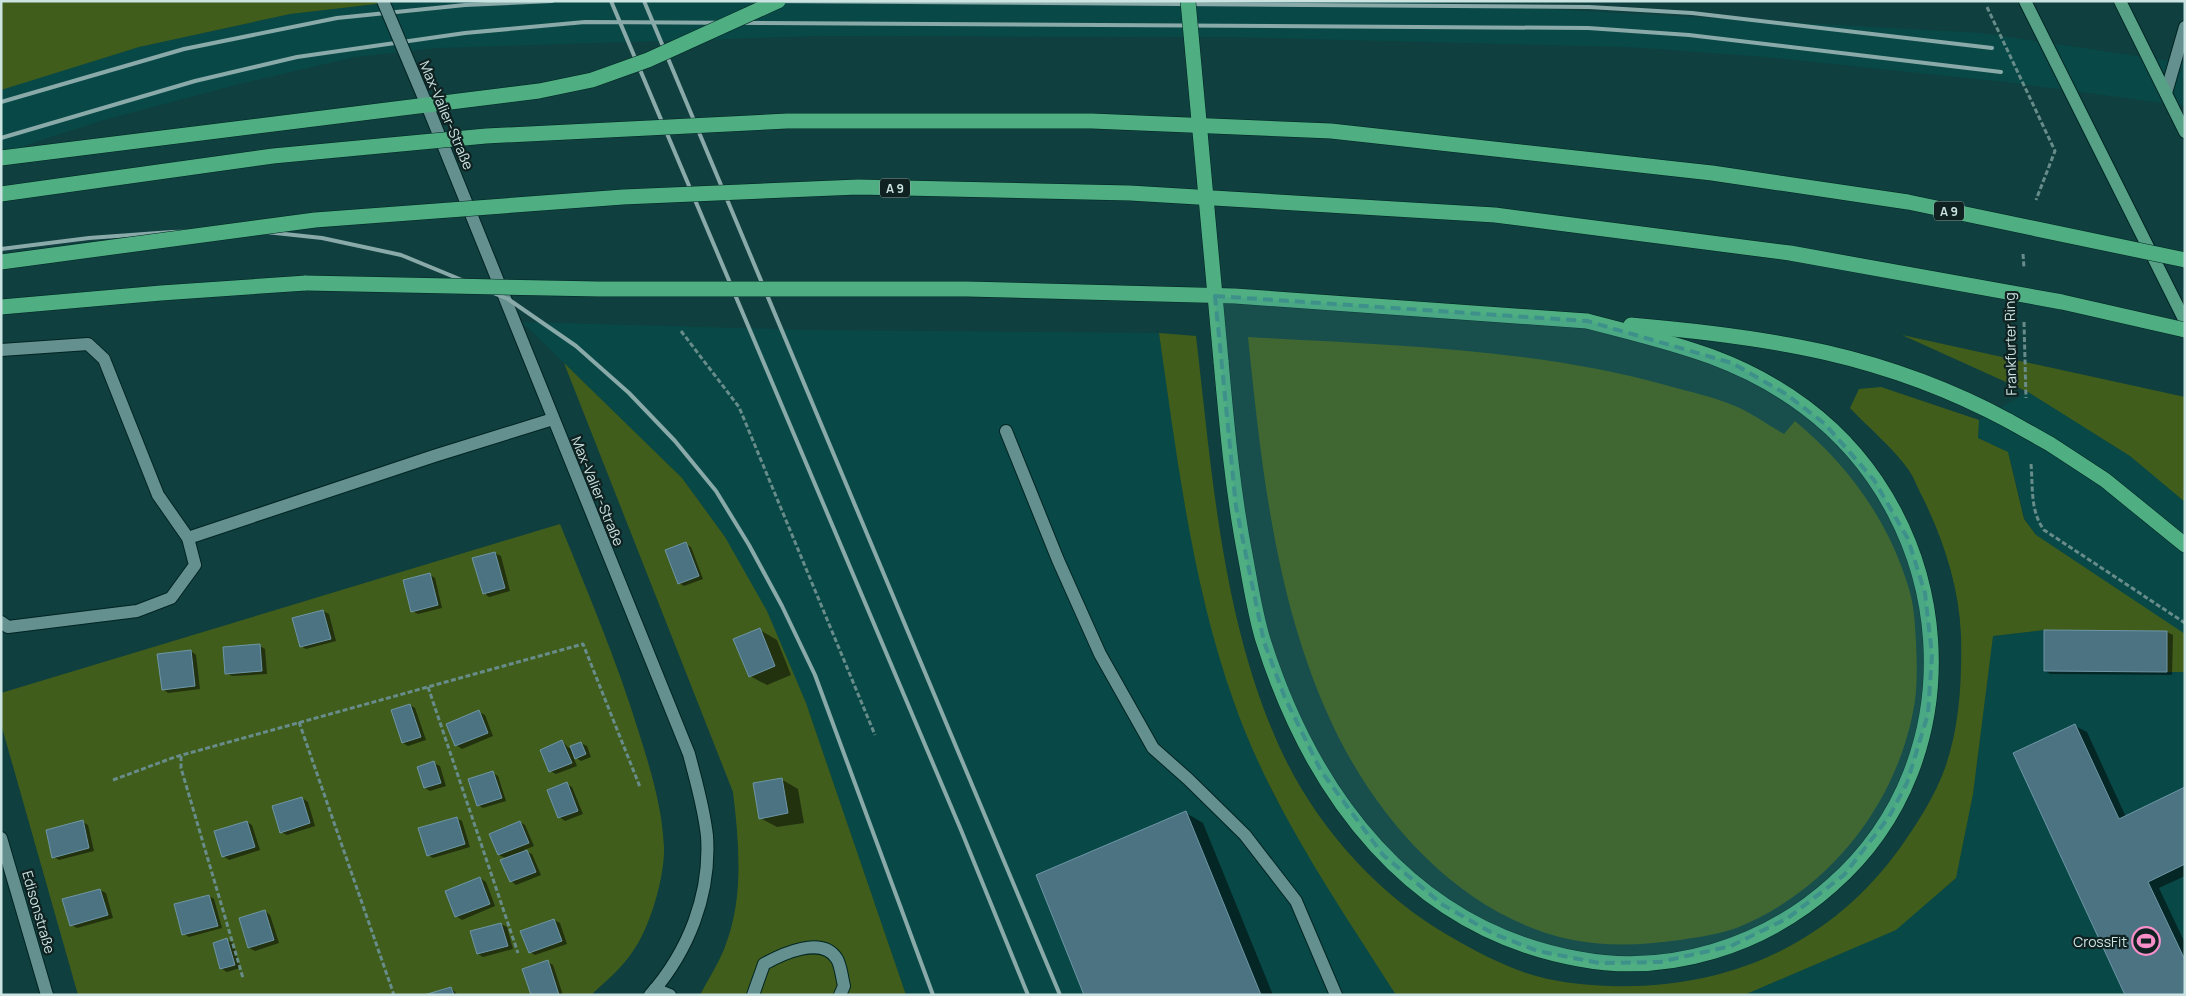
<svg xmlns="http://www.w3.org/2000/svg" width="2186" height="996" viewBox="0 0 2186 996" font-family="Manrope,sans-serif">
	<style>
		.built { fill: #084947 }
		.green { fill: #415d1c }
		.shadow { fill: #0007 }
		.building { fill: #4c7382; stroke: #6e96a6 }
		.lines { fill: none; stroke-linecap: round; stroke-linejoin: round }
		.lane-casing { stroke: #012423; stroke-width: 14 }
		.street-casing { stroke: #012423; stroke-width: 14 }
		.secondary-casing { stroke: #012423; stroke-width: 14 }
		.primary-casing { stroke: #012423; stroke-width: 14 }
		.highway-casing { stroke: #012423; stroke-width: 16 }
		.path { stroke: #678c8a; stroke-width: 3; stroke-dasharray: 5 2.5; stroke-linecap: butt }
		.lane { stroke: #64918f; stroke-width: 12 }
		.street { stroke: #64918f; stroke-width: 12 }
		.secondary { stroke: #64918f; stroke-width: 12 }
		.primary { stroke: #57a287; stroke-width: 12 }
		.highway { stroke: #4fae82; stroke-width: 15 }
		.rail { stroke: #8aaaa9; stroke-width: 4 }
		.street-bridge-casing { stroke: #012423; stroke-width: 14; stroke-linecap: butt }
		.highway-bridge-casing { stroke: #012423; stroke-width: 16; stroke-linecap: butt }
		.street-bridge { stroke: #64918f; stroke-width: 12 }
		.highway-bridge { stroke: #4fae82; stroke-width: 15 }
		.marked { fill: #3e918b; fill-opacity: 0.2; stroke: #3e918b; stroke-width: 4; stroke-dasharray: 10 6; stroke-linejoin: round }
		.labels { text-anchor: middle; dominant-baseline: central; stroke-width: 4.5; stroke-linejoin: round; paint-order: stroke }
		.shield { fill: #0f2221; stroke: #93a9a7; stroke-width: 1 }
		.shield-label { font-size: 12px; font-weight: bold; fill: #cbe3e1 }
		.street-label { font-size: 14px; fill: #cbe3e1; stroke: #0f2221 }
		.poi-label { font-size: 14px; fill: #cbe3e1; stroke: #0f2221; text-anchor: end }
	</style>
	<rect width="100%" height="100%" fill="#0f3f3e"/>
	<!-- built -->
	<g class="built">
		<polygon points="402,1 1401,1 1982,33 2185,63 2185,106 2005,82 1766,57 1628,47 1227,37 818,36 437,48 355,57 243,83 104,120 38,141 1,155 1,90 20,83 139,47 290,14"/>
		<polygon points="522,322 805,330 1159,333 1181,482 1203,597 1235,705 1274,796 1396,995 906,995 806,703 725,537 682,478"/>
		<polygon points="2028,392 2130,456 2185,502 2185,995 1744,995 1895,930 1956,878 1973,794 1993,636 2044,630 2036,535 2025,519 2008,452 1978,438 1979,420"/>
	</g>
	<!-- green -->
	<g class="green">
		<polygon points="1,1 402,1 290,14 139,47 1,90"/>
		<path d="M1159,333L1196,336C1212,473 1222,619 1279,746C1315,825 1376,894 1451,937C1475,951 1500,964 1526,973C1553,982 1582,985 1609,986C1727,990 1830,945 1900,848C1917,824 1935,796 1945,768C1960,726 1962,679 1961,635C1959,587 1944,541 1923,498C1918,489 1914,477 1908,469C1892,447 1868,427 1850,408L1859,389L1881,387L1979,420L1978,438L2008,452L2024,519L2036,535L2185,634V672H2167V631L2044,630L1993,636L1973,794L1956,878L1896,930L1744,995H1396C1337,902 1272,809 1235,705C1192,586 1177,457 1159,333Z"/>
		<polygon points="1902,335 2185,397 2185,502 2130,456 2028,392"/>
		<path d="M1248,337C1387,345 1535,348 1669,386C1691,392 1714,397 1735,406C1752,413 1768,425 1784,434L1795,421C1849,466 1889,521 1909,589C1914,605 1915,624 1916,642C1917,667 1918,692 1912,717C1892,810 1827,890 1739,927C1721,934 1699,937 1680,940C1644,945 1609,947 1573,940C1465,918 1381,825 1335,730C1276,607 1262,472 1248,337Z"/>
		<path d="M564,363L682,478L725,537L767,611L806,703L906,995H700C709,978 720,961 726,944C744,896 739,842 733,792Z"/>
		<path d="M560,524C588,593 617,661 639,733C651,771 662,807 664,847C665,876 650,928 633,951C622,968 606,981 591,995H78L1,724V693Z"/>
	</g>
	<!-- shadow -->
	<g class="shadow">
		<polygon points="686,544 691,547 703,579 684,586 679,583"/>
		<polygon points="495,553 501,556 510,591 489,597 484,593"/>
		<polygon points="430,575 435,578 442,608 418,614 412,611"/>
		<polygon points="323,611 329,614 336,641 306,649 301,646"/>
		<polygon points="760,630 777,640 791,675 767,685 750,676"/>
		<polygon points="2045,631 2167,632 2173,635 2172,675 2050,674 2045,671"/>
		<polygon points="260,646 265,649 267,674 232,676 227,673"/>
		<polygon points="191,651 196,655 200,689 168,693 163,689"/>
		<polygon points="410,705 415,708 426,740 408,746 403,743"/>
		<polygon points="479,712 485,715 493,736 462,749 456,745"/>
		<polygon points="2075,726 2087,732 2126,817 2185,788 2185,876 2159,888 2185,943 2185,995"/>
		<polygon points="562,741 569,748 581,743 587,746 591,757 581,761 573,756 577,766 556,774 550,771"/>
		<polygon points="434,763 440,766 446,786 430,791 425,788"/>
		<polygon points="493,773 498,776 506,801 483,808 478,805"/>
		<polygon points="781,779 798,789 804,823 777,827 760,818"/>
		<polygon points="567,784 572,787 583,814 565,821 559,817"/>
		<polygon points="302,798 308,802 315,826 287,835 281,832"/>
		<polygon points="1186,813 1203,823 1273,995 1085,995"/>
		<polygon points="456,818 462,821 470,847 433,858 428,855"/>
		<polygon points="83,822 88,825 94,851 59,860 54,857"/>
		<polygon points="247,822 252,825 260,850 229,860 223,856"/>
		<polygon points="520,822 525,825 534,846 524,850 532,854 541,875 516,885 511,881 507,859 499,855"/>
		<polygon points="480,878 486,882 495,906 462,920 456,916"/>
		<polygon points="100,890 106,893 113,918 77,928 71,925"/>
		<polygon points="209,896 214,899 222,928 189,937 184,934"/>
		<polygon points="265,911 270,915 279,943 255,951 249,948 240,919"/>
		<polygon points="554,920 560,923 567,944 535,955 530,952"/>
		<polygon points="501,924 507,927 513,949 483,957 478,954"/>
		<polygon points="227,940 233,943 240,968 227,972 222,969 214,944"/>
		<polygon points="548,962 553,965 563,995 532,995"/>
		<polygon points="451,988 458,995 429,995"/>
	</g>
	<!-- building -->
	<g class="building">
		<polygon points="686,542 699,576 678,584 665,550"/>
		<polygon points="495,552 505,588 483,594 472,558"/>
		<polygon points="430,573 438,605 411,612 403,580"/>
		<polygon points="323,610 331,639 300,647 292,618"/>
		<polygon points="760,628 775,666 749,677 733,639"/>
		<polygon points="2044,630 2167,631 2167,672 2044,671"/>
		<polygon points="260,644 262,671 225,674 223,647"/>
		<polygon points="191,650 195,686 162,690 157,654"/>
		<polygon points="410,704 421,737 402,743 391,710"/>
		<polygon points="479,710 488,733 455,746 446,724"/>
		<polygon points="2075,724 2119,819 2185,787 2185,864 2148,882 2185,960 2185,995 2125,995 2013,753"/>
		<polygon points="562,740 572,763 549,772 540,750"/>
		<polygon points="581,742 586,754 575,759 570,746"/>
		<polygon points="434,761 441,783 424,788 417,767"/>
		<polygon points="493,771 502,798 477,806 468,779"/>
		<polygon points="782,778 788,813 759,819 753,783"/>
		<polygon points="567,782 578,811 558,818 547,790"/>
		<polygon points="302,797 310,823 280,833 272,806"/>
		<polygon points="1186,811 1261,995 1084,995 1036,875"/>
		<polygon points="457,817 465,844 427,856 418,828"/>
		<polygon points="83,820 89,848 52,858 46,830"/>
		<polygon points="247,821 255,847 222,857 214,831"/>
		<polygon points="520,821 529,843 498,855 489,834"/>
		<polygon points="527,850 536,872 510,882 500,860"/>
		<polygon points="480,877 490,904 455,917 445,891"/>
		<polygon points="100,889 108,915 70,926 62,899"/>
		<polygon points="209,895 218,926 182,935 174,904"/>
		<polygon points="265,910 274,940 248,948 239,918"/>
		<polygon points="554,919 562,941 529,953 520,931"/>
		<polygon points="501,923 508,946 477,954 470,931"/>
		<polygon points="227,938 235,965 220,969 213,943"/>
		<polygon points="548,960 559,995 531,995 522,969"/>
		<polygon points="451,987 454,995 424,995"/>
	</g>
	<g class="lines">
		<defs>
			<g id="lane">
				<polyline points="1,350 88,344 104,359 158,495 188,538 195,565 171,598 137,611 8,627 1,622"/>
				<polyline points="1006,431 1058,560 1100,654 1153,748 1188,779 1245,835 1296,901 1336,995"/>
				<polyline points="188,538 434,456 553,419"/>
				<polyline points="655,989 670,995"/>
				<path d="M753,995L764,964C782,954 822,935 837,959C841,966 842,978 844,986L840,995"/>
			</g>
			<g id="street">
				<path d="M431,115C518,327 602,541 689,754C696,781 704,808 707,836C711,895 688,952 650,995"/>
				<polyline points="1,838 47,995"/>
			</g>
			<polyline id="secondary" points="2166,93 2185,27"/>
			<g id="primary">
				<polyline points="2025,1 2185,321"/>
				<polyline points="2120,1 2185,132"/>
			</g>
			<g id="highway">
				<polyline points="1,307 161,293 306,283"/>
				<path d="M1631,325C1769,337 1885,354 2009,421"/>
				<path d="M1221,361C1227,428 1233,494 1246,560C1251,587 1255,614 1263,640C1312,795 1411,929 1579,959C1669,976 1764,946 1832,885C1978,757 1958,521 1805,407C1737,356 1667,342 1587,321"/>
				<polyline points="2050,444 2105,480 2185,545"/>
			</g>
		</defs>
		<!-- lane casing -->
		<use href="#lane" class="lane-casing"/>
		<!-- street casing -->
		<use href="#street" class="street-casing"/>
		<!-- secondary casing -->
		<use href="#secondary" class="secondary-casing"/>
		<!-- primary casing -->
		<use href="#primary" class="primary-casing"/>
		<!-- highway casing -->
		<use href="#highway" class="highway-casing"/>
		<!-- path -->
		<g class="path">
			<polyline points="1987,7 2055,151 2036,200"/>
			<polyline points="2023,254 2024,268"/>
			<polyline points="2024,322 2026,398"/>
			<polyline points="681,331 739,407 875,735"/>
			<path d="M2031,464C2033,487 2030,511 2044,530L2185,623"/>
			<polyline points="428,687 518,953"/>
			<polyline points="299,722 394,995"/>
			<polyline points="181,756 181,768 243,978"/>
			<polyline points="113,780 175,757 583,644 640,787"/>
		</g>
		<!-- lane -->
		<use href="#lane" class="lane"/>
		<!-- street -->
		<use href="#street" class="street"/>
		<!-- secondary -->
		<use href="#secondary" class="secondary"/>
		<!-- primary -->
		<use href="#primary" class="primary"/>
		<!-- highway -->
		<use href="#highway" class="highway"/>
		<!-- rail -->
		<g class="rail">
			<polyline points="611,1 961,830 1028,995"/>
			<path d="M644,1C785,331 920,664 1060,995"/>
			<polyline points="765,1 1589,7 1692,13 1992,48"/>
			<polyline points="1,102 184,49 337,18 465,5 552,1"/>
			<polyline points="1,138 195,81 297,57 465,33 585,22 1588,28 1689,35 2001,72"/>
			<polyline points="1,249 89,238 172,232 248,230 322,238 401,255 508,299 576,346 629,393 675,441 716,491 749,545 782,606 815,675 933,995"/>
		</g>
		<defs>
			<polyline id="street-bridge" points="383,1 431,115"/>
			<g id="highway-bridge">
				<polyline points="1188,1 1221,361"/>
				<polyline points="1,158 539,91 592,80 648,60 778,1"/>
				<polyline points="1,194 273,156 486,136 787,121 1092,121 1331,131 1712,173 1908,202 2185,260"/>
				<polyline points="1,262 315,220 623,197 858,187 1130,193 1495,215 1790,253 2062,302 2185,330"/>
				<polyline points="306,283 599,289 967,289 1235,296 1587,321"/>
				<polyline points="2009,421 2050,444"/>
			</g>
		</defs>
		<!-- street-bridge casing -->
		<use href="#street-bridge" class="street-bridge-casing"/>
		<!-- highway-bridge casing -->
		<use href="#highway-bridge" class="highway-bridge-casing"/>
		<!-- street-bridge -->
		<use href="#street-bridge" class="street-bridge"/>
		<!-- highway-bridge -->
		<use href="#highway-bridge" class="highway-bridge"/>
	</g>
	<!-- marked area -->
	<path class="marked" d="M1215,296L1587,321L1732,363L1786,394L1825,424L1874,480L1908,539L1925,593L1932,655L1928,714L1907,783L1889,817L1844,875L1788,918L1731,946L1660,962L1599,963L1538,951L1494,934L1443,905L1383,855L1321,771L1285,698L1264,642L1236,507Z"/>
	<!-- icons -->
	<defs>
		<symbol id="stadium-ring" viewBox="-11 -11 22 22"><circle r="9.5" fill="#0f2221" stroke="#f98fc9" stroke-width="1.5"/><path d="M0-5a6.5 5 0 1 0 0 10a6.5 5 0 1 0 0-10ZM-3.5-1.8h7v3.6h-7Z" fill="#f98fc9"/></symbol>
	</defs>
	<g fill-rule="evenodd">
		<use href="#stadium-ring" x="2130" y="925" width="32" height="32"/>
	</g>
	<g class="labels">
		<!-- shield labels -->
		<g class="shield">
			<rect x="880" y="178.5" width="30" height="19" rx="4"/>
			<rect x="1934" y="201.5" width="30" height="19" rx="4"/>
		</g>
		<g class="shield-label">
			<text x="895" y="188">A 9</text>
			<text x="1949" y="211">A 9</text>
		</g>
		<!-- street labels -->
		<g class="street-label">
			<text transform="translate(447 115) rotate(67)">Max-Valier-Straße</text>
			<text transform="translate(2010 344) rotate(-91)">Frankfurter Ring</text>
			<text transform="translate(598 491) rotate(68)">Max-Valier-Straße</text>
			<text transform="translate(39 912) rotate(74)">Edisonstraße</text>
		</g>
		<!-- poi labels -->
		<g class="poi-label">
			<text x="2127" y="941">CrossFit</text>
		</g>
	</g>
	<!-- border -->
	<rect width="2186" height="996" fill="none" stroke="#cbe3e1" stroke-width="5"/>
</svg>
